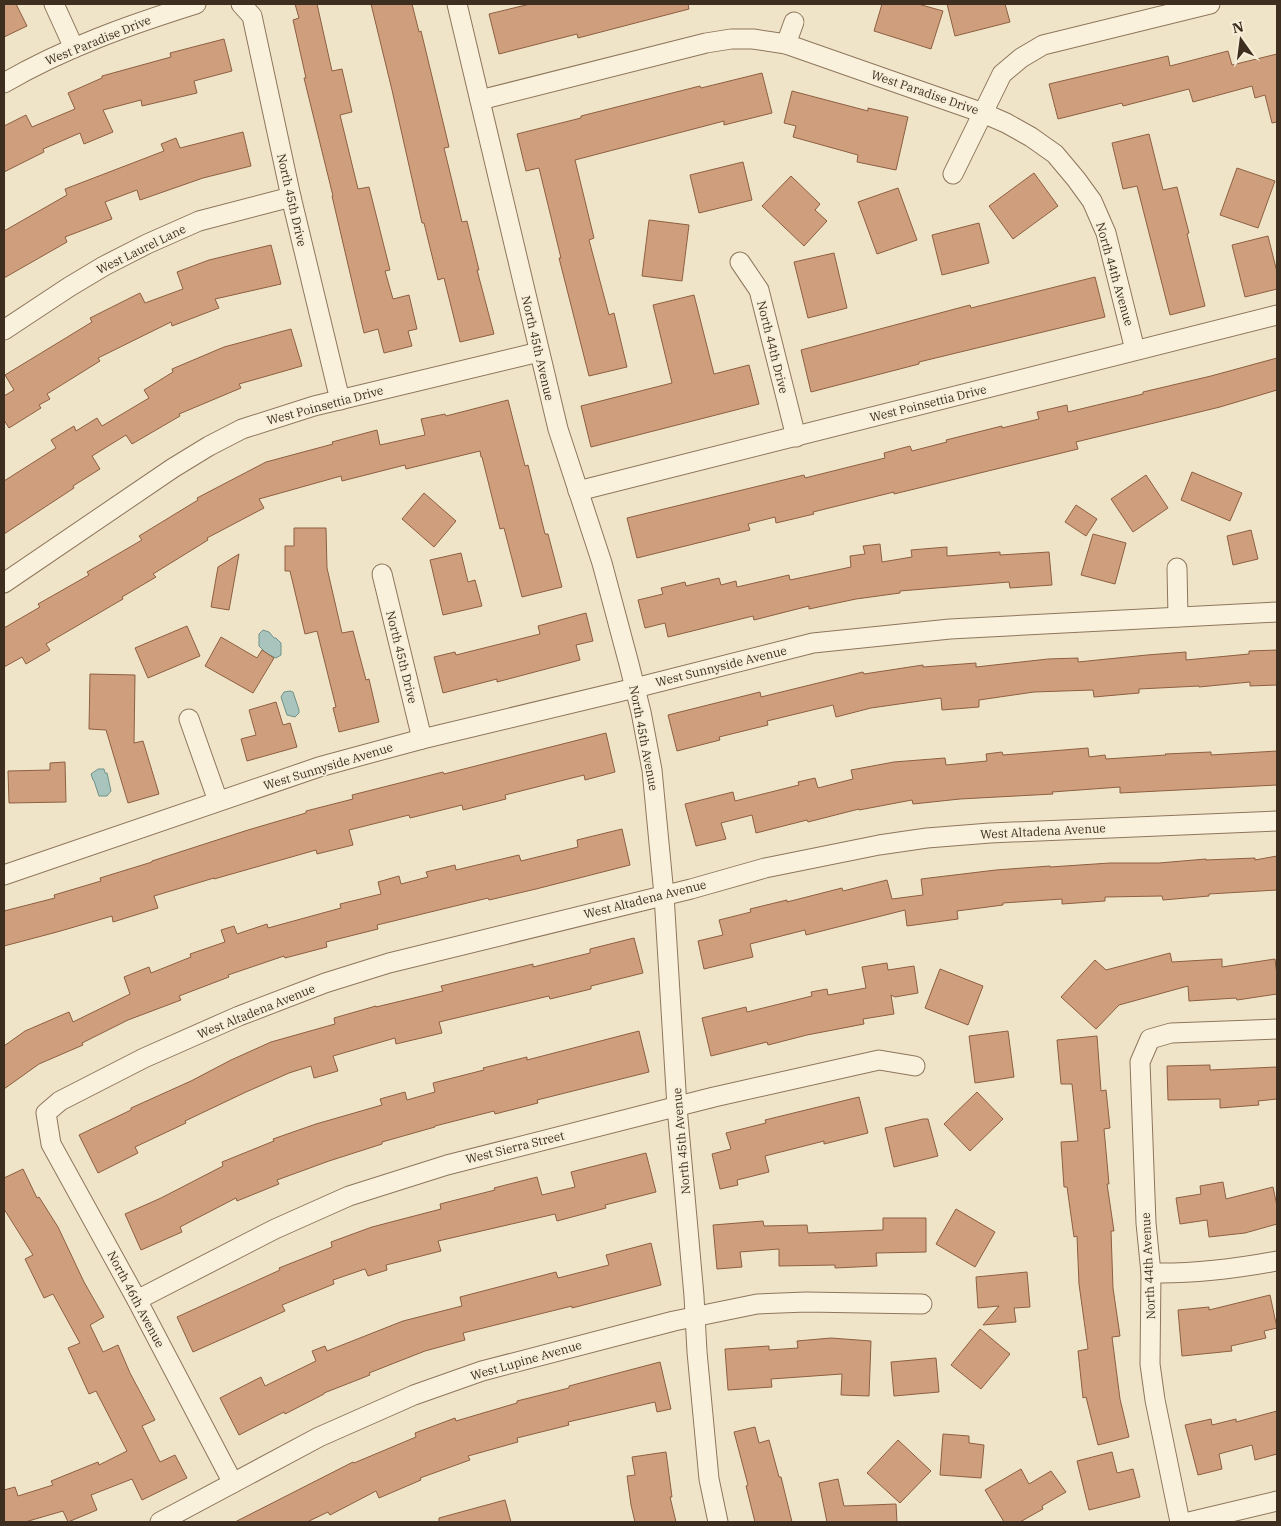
<svg xmlns="http://www.w3.org/2000/svg" width="1281" height="1526" viewBox="0 0 1281 1526" font-family="'IBM Plex Serif',serif">
	<style>
		.water { fill: #a9c4bc; stroke: #6f938a }
		.building { fill: #cf9f7d; stroke: #8d5f41 }
		.lines { fill: none; stroke-linecap: round; stroke-linejoin: round }
		.minor-casing { stroke: #8d765c; stroke-width: 21 }
		.minor { stroke: #faf1dc; stroke-width: 19 }
		.labels { text-anchor: middle; dominant-baseline: central; stroke-width: 4; stroke-linejoin: round; paint-order: stroke }
		.street-label { font-size: 12px; fill: #3d2e20; stroke: #f7eed8 }
	</style>
	<rect width="100%" height="100%" fill="#f0e4c8"/>
	<!-- water -->
	<g class="water">
		<polygon points="263,630 269,632 274,638 276,638 281,643 281,655 276,658 267,654 259,646 259,634"/>
		<polygon points="290,691 293,692 299,710 299,713 295,717 287,715 281,697 284,692"/>
		<polygon points="98,769 104,769 105,773 107,773 111,791 107,796 99,796 94,781 93,780 91,774"/>
	</g>
	<!-- building -->
	<g class="building">
		<polygon points="4,4 16,4 27,26 4,37"/>
		<polygon points="295,4 317,4 332,71 342,69 352,112 340,115 358,189 369,187 390,270 385,271 393,299 409,295 417,329 408,331 412,346 384,353 378,329 364,333 332,196 333,196 304,78 306,78 293,20 299,18"/>
		<polygon points="371,4 412,4 419,32 421,31 436,93 449,147 444,148 462,222 467,221 479,270 477,270 494,334 460,342 444,278 438,280 424,223 422,223 392,90"/>
		<polygon points="530,4 688,4 689,9 578,38 577,34 499,54 489,14"/>
		<polygon points="882,4 918,4 943,11 931,49 874,31"/>
		<polygon points="947,4 1005,4 1010,22 955,36"/>
		<polygon points="224,39 232,71 194,81 197,93 142,106 141,100 103,110 113,132 84,144 80,133 43,149 44,152 4,172 4,126 26,115 32,127 75,109 68,93 102,78 102,76 171,57 170,53"/>
		<polygon points="1228,51 1232,65 1277,54 1277,122 1272,123 1265,95 1255,98 1252,86 1193,102 1189,89 1123,106 1122,103 1058,119 1049,84 1168,56 1170,66"/>
		<polygon points="762,73 772,113 724,125 724,121 575,160 594,238 589,240 609,315 614,313 627,367 589,376 559,258 561,258 539,168 526,171 517,134 581,118 581,116 700,86 701,88"/>
		<polygon points="792,91 868,111 868,108 908,117 896,170 857,162 858,155 793,137 796,126 784,123"/>
		<polygon points="243,132 251,166 203,178 140,200 137,190 105,202 112,219 65,237 67,242 4,278 4,231 67,195 65,189 164,151 161,144 176,138 180,148"/>
		<polygon points="1149,134 1163,190 1177,187 1189,233 1187,234 1205,306 1170,315 1137,186 1123,189 1112,143"/>
		<polygon points="743,162 752,200 699,213 690,175"/>
		<polygon points="1237,168 1275,181 1258,228 1220,215"/>
		<polygon points="1034,173 1058,206 1013,239 989,206"/>
		<polygon points="791,176 820,204 815,210 827,221 804,246 762,206"/>
		<polygon points="898,188 917,240 877,254 858,202"/>
		<polygon points="649,220 689,225 682,281 642,276"/>
		<polygon points="979,223 989,263 942,275 932,235"/>
		<polygon points="1268,236 1277,272 1277,289 1245,297 1232,245"/>
		<polygon points="271,245 281,284 215,299 219,308 172,326 171,322 98,358 100,361 47,394 50,399 39,405 41,408 9,428 4,420 4,396 14,390 5,375 92,322 90,318 140,293 145,303 183,289 177,272 209,260"/>
		<polygon points="834,253 847,308 808,318 794,262"/>
		<polygon points="1095,277 1105,317 919,362 919,364 811,392 801,350 970,305 971,308"/>
		<polygon points="694,295 714,374 749,365 759,404 591,447 581,406 672,383 653,305"/>
		<polygon points="291,329 302,366 239,384 241,388 179,414 180,416 132,444 126,435 92,456 100,469 73,486 74,488 4,534 4,481 56,448 51,440 74,426 76,431 97,418 102,426 149,398 144,390 173,372 172,369 224,347"/>
		<polygon points="1277,358 1277,390 1220,407 1076,442 1078,449 894,494 894,492 813,512 814,514 776,523 775,517 748,524 750,530 637,558 627,518 804,475 805,478 885,458 884,453 910,446 912,451 947,442 946,440 1002,426 1002,428 1039,419 1037,412 1067,405 1068,412 1143,394 1143,392 1211,376"/>
		<polygon points="508,400 525,466 528,465 545,534 548,534 562,587 522,597 504,528 500,529 482,457 481,457 480,451 406,469 405,465 342,481 341,476 259,499 264,508 207,538 208,540 153,574 156,577 122,597 123,599 46,644 50,650 26,664 22,657 4,667 4,628 40,607 38,604 89,575 87,572 142,540 139,536 198,500 197,498 266,462 333,444 332,442 377,430 380,445 425,435 421,419 445,414 446,416"/>
		<polygon points="1192,472 1242,493 1230,521 1181,500"/>
		<polygon points="1146,475 1168,508 1133,532 1111,499"/>
		<polygon points="424,493 456,521 434,547 402,519"/>
		<polygon points="1076,505 1097,519 1086,536 1065,522"/>
		<polygon points="294,528 326,528 327,568 342,633 353,631 366,680 369,679 379,722 339,732 333,708 336,707 317,631 305,634 290,571 285,571 285,546 294,546"/>
		<polygon points="1251,530 1258,559 1233,565 1227,536"/>
		<polygon points="1093,534 1126,543 1115,584 1081,575"/>
		<polygon points="880,544 882,562 912,557 911,550 947,547 947,556 1000,552 1000,555 1049,552 1052,585 1010,588 1009,582 900,591 900,593 856,599 809,609 809,606 754,620 753,616 668,637 665,623 645,628 638,600 663,594 661,588 685,582 686,586 719,578 721,585 736,581 737,587 789,575 790,580 851,567 850,556 865,554 863,546"/>
		<polygon points="461,553 468,582 475,580 482,606 443,615 430,560"/>
		<polygon points="239,554 229,610 211,607 218,567"/>
		<polygon points="586,613 593,641 576,645 580,660 497,682 497,679 443,693 434,657 455,652 456,655 540,634 538,626"/>
		<polygon points="187,626 200,656 148,678 135,648"/>
		<polygon points="221,637 257,658 262,650 274,658 253,693 205,666"/>
		<polygon points="1277,650 1277,685 1250,686 1250,682 1199,687 1199,686 1139,689 1139,693 1094,697 1093,690 1034,692 979,700 979,707 942,710 941,698 871,708 836,717 833,705 767,721 768,725 719,737 720,740 677,751 668,715 760,692 761,697 863,672 864,674 923,665 923,667 976,663 976,667 1048,659 1078,658 1078,662 1147,655 1186,652 1186,660 1249,654 1249,651"/>
		<polygon points="90,674 135,675 134,743 143,741 159,794 128,803 106,730 89,729"/>
		<polygon points="276,702 283,725 290,723 297,747 247,761 241,739 256,735 249,710"/>
		<polygon points="606,733 615,772 585,780 584,775 505,795 506,799 463,810 462,805 410,818 409,815 349,830 353,845 317,854 316,850 214,879 214,878 154,896 158,908 113,922 112,916 57,932 4,946 4,911 55,898 54,895 101,881 100,878 152,862 152,861 248,830 306,813 306,811 353,799 352,795 443,772 444,774"/>
		<polygon points="1088,748 1089,757 1105,755 1106,759 1166,755 1165,754 1211,752 1211,755 1277,751 1277,785 1120,793 1120,787 1052,792 1053,794 960,799 913,804 912,800 859,810 859,809 808,822 807,820 756,833 752,815 721,823 726,839 696,846 685,804 733,792 735,801 799,785 798,782 815,778 818,788 853,779 851,770 894,762 945,758 946,765 987,761 986,754 1002,752 1003,755"/>
		<polygon points="65,762 66,802 9,803 8,771 50,770 50,763"/>
		<polygon points="622,829 630,865 536,889 489,900 488,898 377,925 378,929 326,942 327,947 285,958 284,956 228,975 229,977 179,996 181,1000 128,1020 82,1043 83,1045 39,1064 4,1089 4,1046 25,1031 69,1012 73,1022 130,994 124,977 149,967 151,973 191,957 190,954 225,942 221,930 234,926 237,934 267,924 268,928 341,908 340,904 381,894 378,882 399,876 401,884 428,877 426,872 455,865 456,870 519,855 521,861 578,847 577,840"/>
		<polygon points="1277,856 1277,890 1209,894 1209,896 1163,900 1162,896 1105,897 1105,901 1062,904 1062,899 1003,903 1003,905 957,911 958,919 907,926 905,910 806,935 805,930 750,944 753,957 704,969 698,941 723,935 719,920 751,912 750,909 787,900 787,902 842,888 843,891 887,880 892,899 923,895 921,879 996,870 1050,866 1050,867 1110,863 1159,863 1206,859 1206,860 1255,858 1255,860"/>
		<polygon points="634,938 643,973 591,986 591,989 550,999 549,996 439,1022 442,1033 396,1044 395,1038 333,1056 338,1071 314,1078 311,1066 289,1073 246,1092 185,1121 186,1123 135,1147 138,1153 98,1173 79,1135 131,1110 131,1108 191,1081 231,1060 271,1042 335,1024 334,1018 376,1006 376,1007 443,991 441,986 533,964 533,967 590,953 590,949"/>
		<polygon points="1170,953 1172,962 1222,959 1222,967 1275,959 1277,975 1277,994 1237,1000 1236,998 1189,1001 1188,986 1119,1005 1096,1029 1061,997 1095,960 1106,970"/>
		<polygon points="887,963 888,970 914,966 918,993 895,997 891,995 894,1014 863,1019 864,1024 807,1035 768,1045 767,1042 711,1056 702,1018 746,1007 747,1012 812,996 811,992 827,989 828,995 866,988 862,967"/>
		<polygon points="940,969 983,986 968,1025 925,1008"/>
		<polygon points="639,1031 649,1072 537,1100 538,1103 495,1114 494,1111 435,1126 435,1127 382,1142 382,1144 329,1161 277,1180 279,1184 237,1201 236,1198 180,1227 182,1232 141,1250 125,1214 161,1198 223,1166 222,1162 274,1141 273,1139 316,1124 382,1105 380,1099 405,1092 407,1100 435,1092 433,1083 484,1070 483,1068 527,1057 527,1060"/>
		<polygon points="1008,1031 1014,1077 975,1083 969,1036"/>
		<polygon points="1097,1036 1101,1091 1106,1090 1110,1128 1104,1129 1109,1184 1107,1184 1114,1231 1111,1231 1113,1288 1120,1336 1112,1337 1120,1399 1129,1437 1098,1445 1086,1397 1083,1398 1078,1351 1088,1349 1079,1284 1077,1236 1074,1237 1067,1187 1064,1187 1061,1142 1078,1141 1072,1084 1061,1084 1057,1040"/>
		<polygon points="1210,1065 1210,1070 1277,1067 1277,1099 1258,1101 1259,1105 1220,1108 1220,1099 1168,1100 1167,1066"/>
		<polygon points="977,1092 1003,1119 970,1151 944,1124"/>
		<polygon points="859,1097 868,1133 824,1144 824,1141 765,1156 769,1172 737,1180 738,1185 720,1189 712,1154 731,1149 726,1133 766,1123 765,1120"/>
		<polygon points="923,1119 928,1119 938,1156 894,1167 885,1128"/>
		<polygon points="646,1153 656,1192 605,1205 606,1208 557,1221 555,1214 438,1241 441,1251 386,1265 387,1270 368,1276 365,1269 333,1280 334,1284 282,1305 285,1311 193,1352 177,1317 280,1270 279,1268 332,1247 331,1242 372,1227 441,1209 440,1204 495,1190 494,1188 537,1177 542,1195 575,1187 571,1172"/>
		<polygon points="23,1169 37,1198 39,1197 58,1227 84,1282 104,1317 90,1325 103,1352 118,1345 130,1373 155,1420 142,1426 160,1462 175,1455 187,1478 142,1500 132,1479 91,1495 97,1510 68,1522 63,1511 25,1522 4,1522 4,1490 15,1487 18,1496 53,1485 51,1481 98,1462 99,1465 127,1451 96,1391 89,1394 68,1348 80,1343 53,1294 44,1298 25,1259 33,1255 4,1209 4,1178"/>
		<polygon points="1223,1182 1226,1199 1273,1187 1277,1206 1277,1224 1245,1233 1209,1237 1207,1220 1180,1224 1176,1198 1201,1194 1200,1186"/>
		<polygon points="956,1209 995,1232 975,1267 936,1244"/>
		<polygon points="883,1218 926,1218 926,1252 876,1253 877,1266 835,1268 835,1265 779,1266 779,1249 740,1252 742,1267 717,1269 713,1225 763,1221 764,1226 807,1225 808,1233 883,1230"/>
		<polygon points="651,1243 661,1285 572,1308 572,1306 463,1333 465,1340 425,1351 369,1373 370,1375 324,1393 324,1394 285,1414 284,1412 239,1435 220,1398 261,1377 265,1386 316,1361 312,1351 325,1346 327,1351 403,1321 462,1306 460,1297 556,1272 558,1278 609,1265 606,1255"/>
		<polygon points="1027,1272 1030,1307 1014,1308 1016,1322 983,1325 999,1306 978,1308 976,1277"/>
		<polygon points="1270,1295 1277,1328 1264,1331 1266,1338 1231,1346 1232,1351 1182,1356 1178,1310 1209,1307 1209,1310"/>
		<polygon points="980,1329 1010,1354 981,1389 951,1365"/>
		<polygon points="831,1338 871,1341 869,1396 841,1395 842,1374 771,1379 772,1387 728,1390 725,1349 769,1346 769,1350 798,1348 797,1341"/>
		<polygon points="936,1358 939,1392 894,1396 891,1362"/>
		<polygon points="660,1362 671,1409 657,1412 655,1402 568,1422 569,1425 517,1438 518,1442 468,1456 470,1460 420,1478 421,1480 379,1498 376,1491 330,1515 328,1512 307,1522 235,1522 353,1462 354,1463 416,1437 415,1433 455,1418 456,1421 517,1403 517,1401 569,1388 569,1386"/>
		<polygon points="1277,1411 1277,1454 1255,1460 1252,1445 1219,1454 1222,1469 1198,1475 1185,1425 1211,1419 1212,1425 1236,1419 1236,1422"/>
		<polygon points="755,1427 759,1443 769,1440 779,1477 781,1477 792,1522 755,1522 746,1486 748,1485 734,1432"/>
		<polygon points="943,1434 969,1436 969,1443 984,1445 981,1478 940,1475"/>
		<polygon points="898,1440 931,1471 900,1503 867,1473"/>
		<polygon points="666,1452 672,1497 670,1497 676,1522 635,1522 631,1505 627,1476 635,1475 632,1457"/>
		<polygon points="1112,1452 1117,1473 1133,1469 1140,1497 1089,1510 1077,1461"/>
		<polygon points="1021,1469 1029,1484 1051,1471 1066,1492 1042,1506 1043,1509 1020,1522 1004,1522 985,1490"/>
		<polygon points="838,1479 844,1506 896,1504 897,1522 827,1522 819,1483"/>
		<polygon points="505,1500 511,1522 439,1522 439,1518"/>
	</g>
	<g class="lines">
		<defs>
			<g id="minor">
				<polyline points="54,4 74,48"/>
				<polyline points="241,4 252,16 291,197 340,400"/>
				<polyline points="457,4 558,429 602,563 629,664 641,712 652,770 664,895 677,1107 694,1296 697,1352 709,1479 718,1522"/>
				<polyline points="786,44 794,22"/>
				<path d="M4,83C64,48 129,25 196,4"/>
				<polyline points="480,100 706,43 731,39 753,39 786,44 983,113 1006,123 1031,137 1055,154 1076,179 1092,201 1106,233 1135,350"/>
				<polyline points="953,174 1002,74 1021,58 1043,45 1210,4"/>
				<polyline points="740,262 759,290 796,437"/>
				<polyline points="4,330 69,287 104,266 147,244 199,221 291,197"/>
				<polyline points="578,491 1277,315"/>
				<polyline points="1177,568 1178,617"/>
				<polyline points="382,574 422,739"/>
				<polyline points="4,583 173,468 209,446 242,429 314,406 539,352"/>
				<polyline points="189,719 218,801"/>
				<polyline points="4,875 319,767 422,739 635,688 813,643 950,629 1277,612"/>
				<path d="M1151,1273C1195,1274 1234,1269 1277,1261"/>
				<polyline points="137,1300 275,1229 349,1196 447,1165 714,1097 879,1060 915,1066"/>
				<polyline points="233,1483 137,1300 51,1144 46,1113 60,1101 144,1058 239,1016 325,983 389,963 691,889 765,868 879,845 927,838 990,833 1277,821"/>
				<polyline points="160,1522 319,1437 414,1395 482,1371 674,1321 757,1304 806,1302 922,1304"/>
				<polyline points="1180,1522 1155,1400 1150,1364 1151,1273 1146,1223 1140,1062 1150,1039 1171,1033 1277,1029"/>
				<polyline points="1189,1522 1277,1501"/>
			</g>
		</defs>
		<!-- minor casing -->
		<use href="#minor" class="minor-casing"/>
		<!-- minor -->
		<use href="#minor" class="minor"/>
	</g>
	<g class="labels">
		<!-- street labels -->
		<g class="street-label">
			<text transform="translate(98 40) rotate(-22)">West Paradise Drive</text>
			<text transform="translate(925 92) rotate(19)">West Paradise Drive</text>
			<text transform="translate(292 200) rotate(77)">North 45th Drive</text>
			<text transform="translate(141 249) rotate(-26)">West Laurel Lane</text>
			<text transform="translate(1115 274) rotate(74)">North 44th Avenue</text>
			<text transform="translate(773 347) rotate(76)">North 44th Drive</text>
			<text transform="translate(538 348) rotate(77)">North 45th Avenue</text>
			<text transform="translate(928 403) rotate(-14)">West Poinsettia Drive</text>
			<text transform="translate(325 405) rotate(-15)">West Poinsettia Drive</text>
			<text transform="translate(402 657) rotate(76)">North 45th Drive</text>
			<text transform="translate(721 666) rotate(-14)">West Sunnyside Avenue</text>
			<text transform="translate(644 738) rotate(79)">North 45th Avenue</text>
			<text transform="translate(328 766) rotate(-17)">West Sunnyside Avenue</text>
			<text transform="translate(1043 831) rotate(-3)">West Altadena Avenue</text>
			<text transform="translate(645 899) rotate(-14)">West Altadena Avenue</text>
			<text transform="translate(256 1011) rotate(-22)">West Altadena Avenue</text>
			<text transform="translate(681 1141) rotate(-95)">North 45th Avenue</text>
			<text transform="translate(515 1147) rotate(-14)">West Sierra Street</text>
			<text transform="translate(1148 1266) rotate(-93)">North 44th Avenue</text>
			<text transform="translate(136 1299) rotate(62)">North 46th Avenue</text>
			<text transform="translate(526 1360) rotate(-16)">West Lupine Avenue</text>
		</g>
	</g>
	<!-- border -->
	<rect width="1281" height="1526" fill="none" stroke="#3d2e20" stroke-width="10"/>
	<!-- north arrow -->
	<g transform="translate(1241 40) rotate(346)" stroke="#f7eed8" stroke-width="4" paint-order="stroke">
	<path d="M0-4L9 19L0 12L-9 19Z" fill="#3d2e20"/>
	<text y="-8" font-size="14" font-weight="bold" text-anchor="middle" fill="#3d2e20">N</text>
	</g>
</svg>
